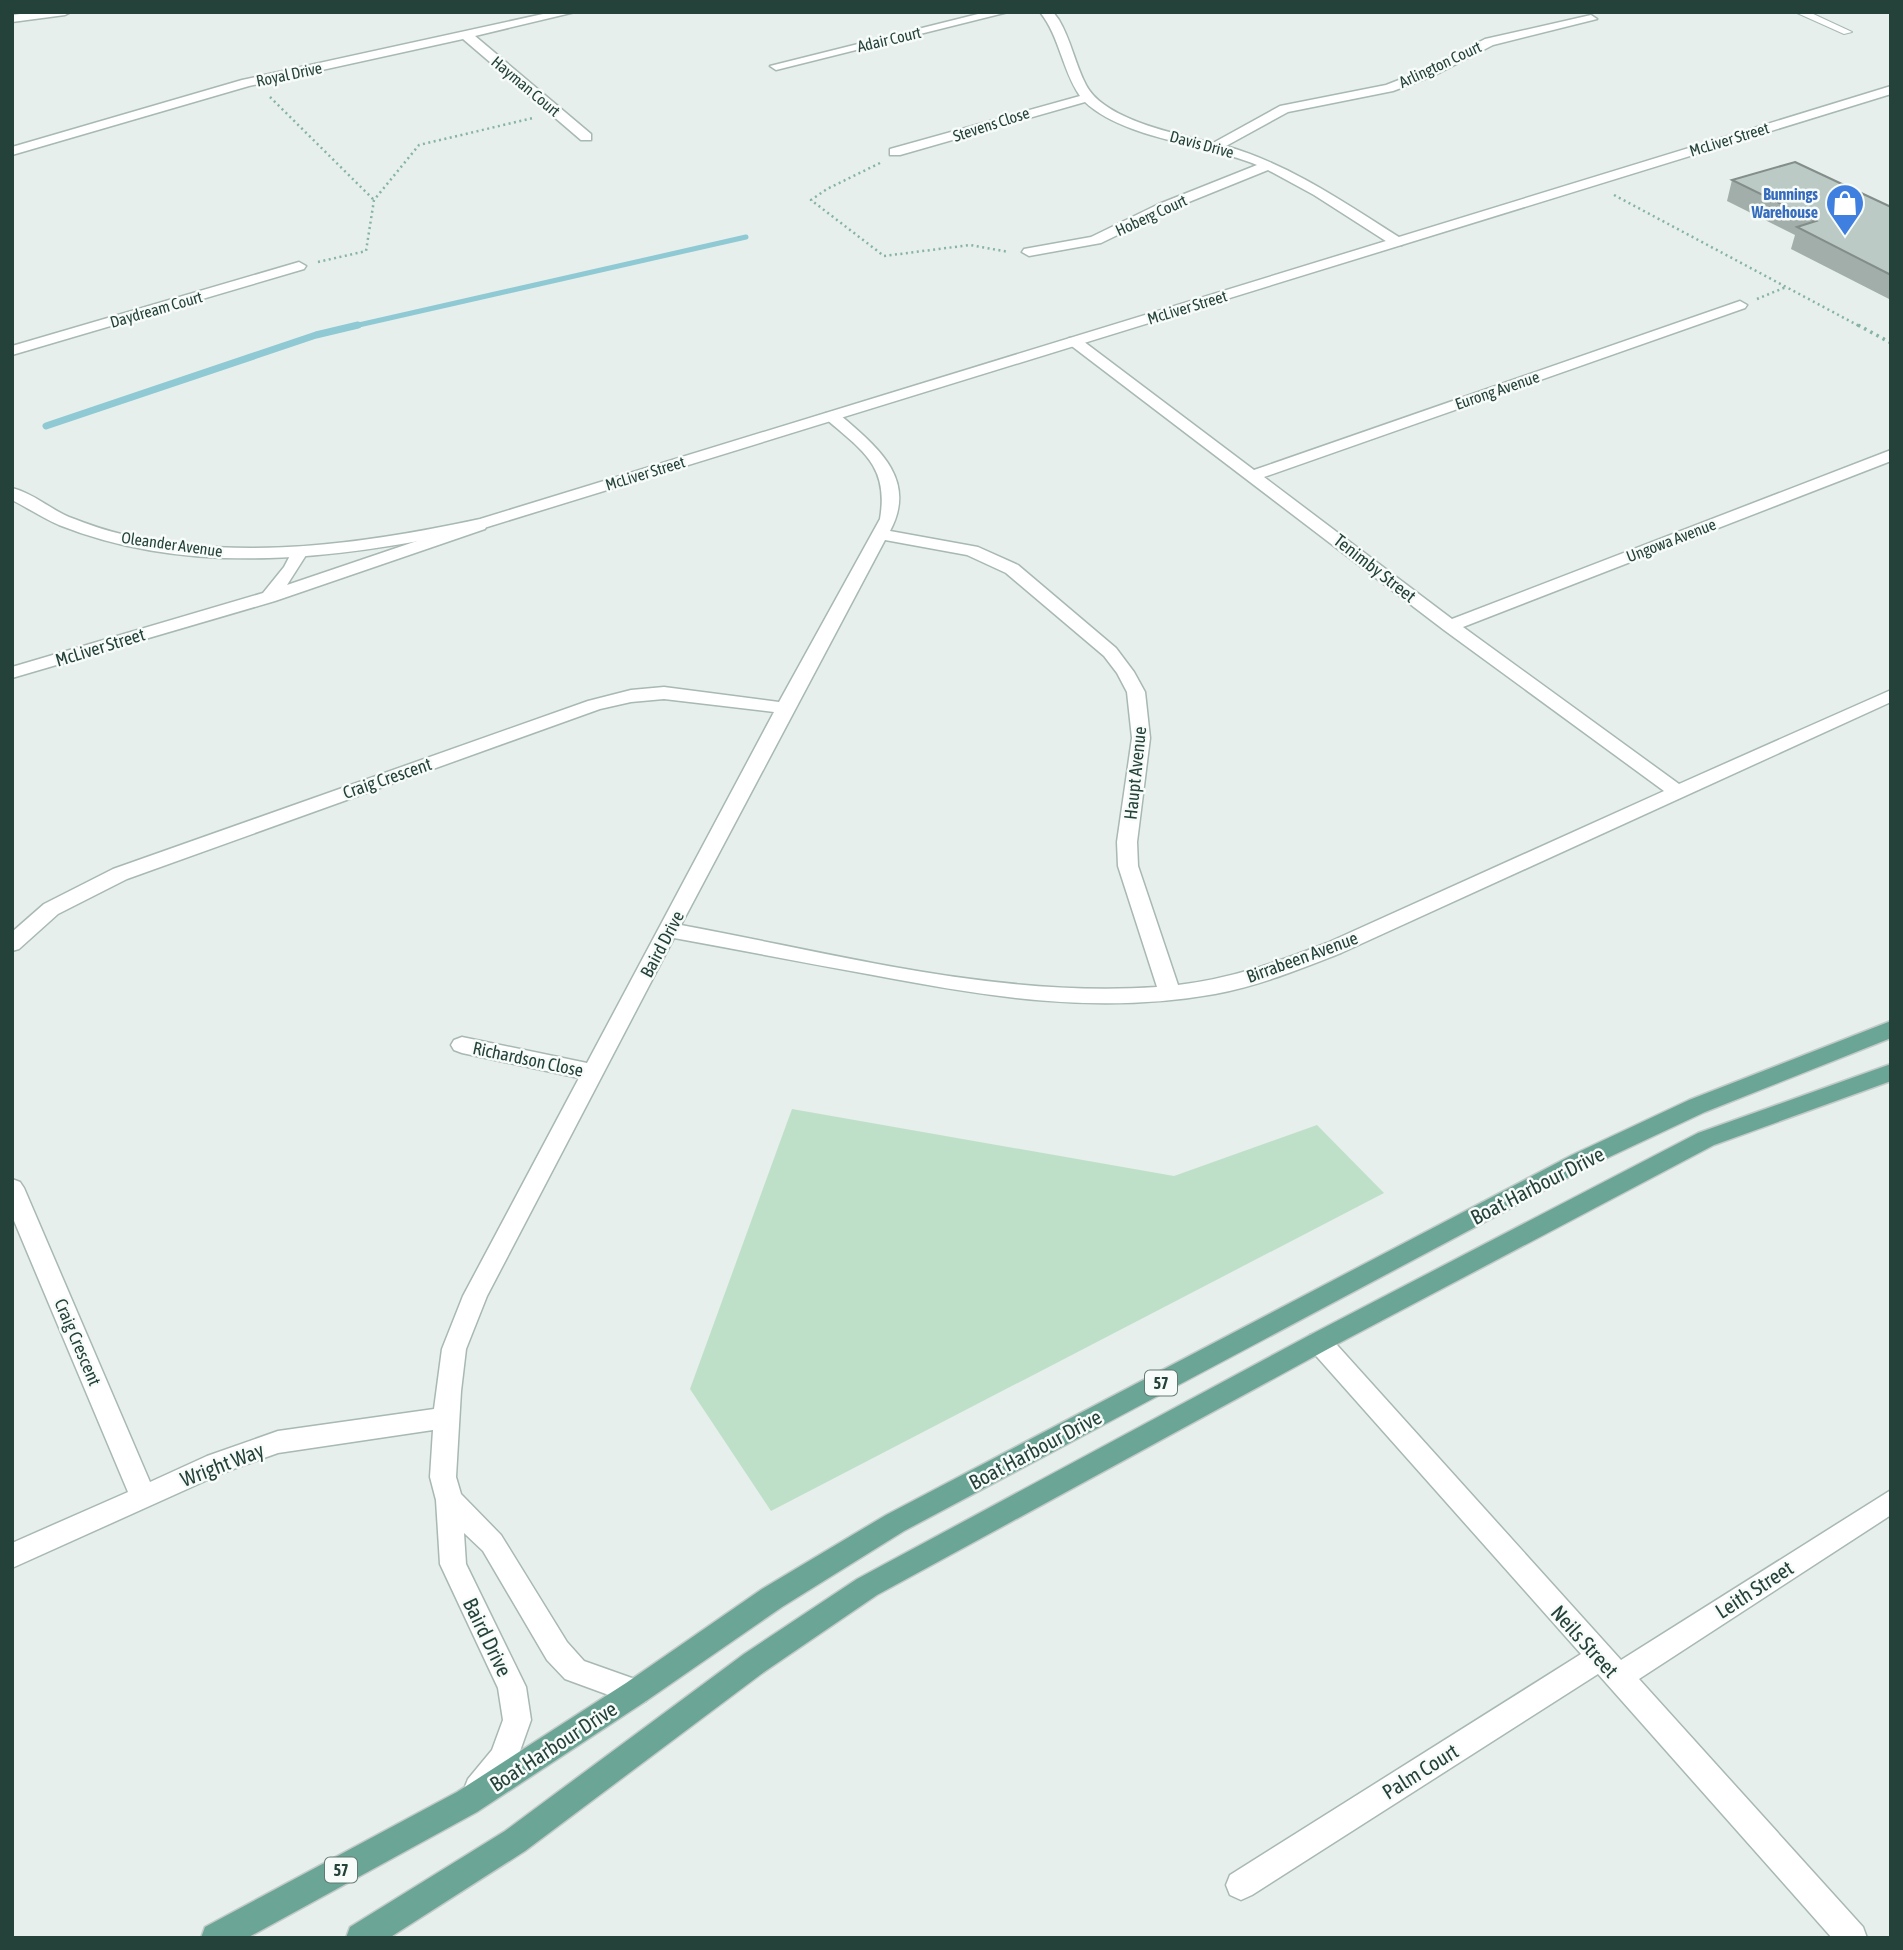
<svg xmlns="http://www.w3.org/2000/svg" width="1903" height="1950" viewBox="0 0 1903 1950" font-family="'Asap Condensed',sans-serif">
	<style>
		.green { fill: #bfe0c8 }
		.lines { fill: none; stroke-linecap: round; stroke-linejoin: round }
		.stream-far1 { stroke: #8ec9d4; stroke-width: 5 }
		.stream { stroke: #8ec9d4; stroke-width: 7 }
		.service-casing { stroke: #a8b8b2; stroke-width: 2 }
		.minor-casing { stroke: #a8b8b2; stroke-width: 3 }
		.tertiary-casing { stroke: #a8b8b2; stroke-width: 3 }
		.primary-casing { stroke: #c2cac8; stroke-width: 3 }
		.path-far1 { stroke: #86b3a5; stroke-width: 2.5; stroke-dasharray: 2 3.5; stroke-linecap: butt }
		.path { stroke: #86b3a5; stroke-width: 3.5; stroke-dasharray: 2.5 4.5; stroke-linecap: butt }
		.service { fill: #fff; fill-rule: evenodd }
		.minor { fill: #fff; fill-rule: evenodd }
		.tertiary { fill: #fff; fill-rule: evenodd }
		.primary { fill: #6aa596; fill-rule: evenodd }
		.wall { fill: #a1aea9 }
		.building { fill: #bbcac4; stroke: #838d89; stroke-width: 2 }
		.labels { text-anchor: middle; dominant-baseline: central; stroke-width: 5; stroke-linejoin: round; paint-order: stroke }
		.far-street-label { font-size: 16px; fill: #24423a; stroke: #f7fbf9 }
		.far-shop-label { font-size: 16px; font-weight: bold; fill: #366cbe; stroke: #f7fbf9; text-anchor: end }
		.shield { fill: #f7fbf9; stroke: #637a73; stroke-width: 2 }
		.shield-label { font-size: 16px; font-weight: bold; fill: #24423a }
		.street-label { font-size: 18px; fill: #24423a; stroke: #f7fbf9 }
		.near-street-label { font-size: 21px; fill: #24423a; stroke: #f7fbf9 }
	</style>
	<rect width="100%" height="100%" fill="#e6efeb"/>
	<!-- green -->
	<polygon class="green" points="792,1109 1174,1176 1317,1125 1384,1193 771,1511 690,1389"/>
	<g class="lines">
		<!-- stream-far1 -->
		<polyline class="stream-far1" points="350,327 746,237"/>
		<!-- stream -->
		<polyline class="stream" points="46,426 316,335 358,325"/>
		<defs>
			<polygon id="service" points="1795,12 1809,12 1852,32 1844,34"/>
			<g id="minor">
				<polygon points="37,12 71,12 65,15 12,22 12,15"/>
				<polygon points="552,12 575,12 475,36 591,134 591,140 581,140 463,39 249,86 12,155 12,147 242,80"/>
				<polygon points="986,12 1008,12 776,70 770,66"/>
				<path d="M1040,12H1053L1059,20C1071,40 1075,64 1086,85C1104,120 1177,134 1213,143L1280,106L1386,85L1427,69L1485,39L1591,15L1597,19L1493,45L1435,75L1393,91L1288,112L1226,146C1291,165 1345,203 1402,239V245H1392L1314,195L1268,170L1169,210L1101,243L1029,256L1022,252L1024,249L1091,237L1159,204L1257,165C1207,144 1124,139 1085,102L900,155H890V149L1080,96C1062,70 1060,37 1040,12Z"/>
				<polygon points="299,262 306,266 304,269 12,355 12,346"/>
				<path d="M1740,301L1747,305L1745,308L1264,477L1452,619L1891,450V461L1463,627L1679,784L1891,690V702L1341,953C1300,969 1259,986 1215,994C1097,1015 989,997 873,975C806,963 740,950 674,938L487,1296L466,1349L461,1391L456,1477L461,1494L501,1535L567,1642L584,1661L646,1683L650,1692L646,1701L636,1705L565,1679L547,1660L483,1551L464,1533L466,1564L526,1687L531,1720L514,1768L488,1799L478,1803L468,1799L464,1789L468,1779L492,1750L503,1720L498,1688L440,1564L436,1500L430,1477L433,1430L278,1453L225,1472L12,1568V1543L128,1492L12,1216V1179L20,1182L24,1188L150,1482L207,1456L278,1431L434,1409L442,1349L463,1296L579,1078L462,1053L454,1050L451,1045L454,1040L462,1037L587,1063L774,712L664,699L631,702L600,709L127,879L58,914L19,949L12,951V932L44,904L113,869L588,701L631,690L664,687L779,702L880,519C889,466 863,451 826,419L824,416L826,413H838C874,445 919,477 890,531L978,547L1018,565L1116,648L1134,672L1145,692L1150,738L1137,842L1138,866L1178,985C1230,979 1278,962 1327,943L1664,791L1444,630L1069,344L1067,341L1069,338H1079L1254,470ZM885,540L967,555L1006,573L1104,656L1117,673L1127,692L1132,738L1117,842L1118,866L1157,987C997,998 838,954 681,925Z"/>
				<polygon points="479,520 487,525 485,529 275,601 12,678 12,667 263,593 284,567 294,548 300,547 308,552 287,585"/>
				<polygon points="1319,1332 1328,1335 1621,1660 1891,1490 1891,1515 1639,1679 1863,1927 1867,1938 1832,1938 1598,1674 1252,1895 1241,1900 1230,1895 1226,1885 1230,1875 1581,1654 1310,1349 1307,1342 1310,1335"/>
			</g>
			<path id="tertiary" d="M1891,86V94L484,528C345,558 195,579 59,525C43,518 28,508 12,500V488C33,493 50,509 69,517C87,524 107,531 125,535C243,561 364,544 480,519Z"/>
			<g id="primary">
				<polygon points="1891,1021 1891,1038 1705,1112 1588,1167 904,1531 782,1607 646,1701 477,1812 247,1938 201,1938 205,1927 457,1792 626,1683 762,1589 886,1515 1572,1155 1689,1100"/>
				<polygon points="1891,1064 1891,1081 1714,1145 1328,1349 877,1595 764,1672 525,1851 389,1938 346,1938 350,1927 505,1831 744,1654 857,1579 1310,1335 1698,1133"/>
			</g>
		</defs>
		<!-- service casing -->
		<use href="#service" class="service-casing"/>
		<!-- minor casing -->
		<use href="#minor" class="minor-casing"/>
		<!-- tertiary casing -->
		<use href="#tertiary" class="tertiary-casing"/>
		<!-- primary casing -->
		<use href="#primary" class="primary-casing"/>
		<!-- path-far1 -->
		<g class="path-far1">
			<polyline points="270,97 374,200"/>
			<polyline points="880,163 827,189 811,200 884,256 970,245 1009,252"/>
			<polyline points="1614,195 1861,327"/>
			<polyline points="318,262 366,251 374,200 419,145 533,118"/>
			<polyline points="1757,299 1786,287"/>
		</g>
		<!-- path -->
		<polyline class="path" points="1858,325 1891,343"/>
		<!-- service -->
		<use href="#service" class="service"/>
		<!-- minor -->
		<use href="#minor" class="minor"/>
		<!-- tertiary -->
		<use href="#tertiary" class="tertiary"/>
		<!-- primary -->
		<use href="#primary" class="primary"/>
	</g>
	<!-- wall -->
	<polygon class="wall" points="1732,180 1891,207 1891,300 1791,249 1795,235 1727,201"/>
	<!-- building -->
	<polygon class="building" points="1795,162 1891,207 1891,275 1797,227 1816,221 1732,180"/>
	<!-- icons -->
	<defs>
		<symbol id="shop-pin" viewBox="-11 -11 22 30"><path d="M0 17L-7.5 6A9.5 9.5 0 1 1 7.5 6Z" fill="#3f7fe0" stroke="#f7fbf9"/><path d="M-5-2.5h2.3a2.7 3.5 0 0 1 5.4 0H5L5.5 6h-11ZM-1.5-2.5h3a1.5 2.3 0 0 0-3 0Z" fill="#fff"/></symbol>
	</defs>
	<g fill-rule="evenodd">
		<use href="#shop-pin" x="1823" y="181" width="44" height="60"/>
	</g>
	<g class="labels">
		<!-- far-street labels -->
		<g class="far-street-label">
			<text transform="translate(889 39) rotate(-13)">Adair Court</text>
			<text transform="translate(1440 64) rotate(-25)">Arlington Court</text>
			<text transform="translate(289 74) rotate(-12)">Royal Drive</text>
			<text transform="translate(526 86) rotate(40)">Hayman Court</text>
			<text transform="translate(991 124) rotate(-18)">Stevens Close</text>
			<text transform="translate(1729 139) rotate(-17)">McLiver Street</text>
			<text transform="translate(1202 144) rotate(15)">Davis Drive</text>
			<text transform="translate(1151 215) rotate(-25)">Hoberg Court</text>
			<text transform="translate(1187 307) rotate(-17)">McLiver Street</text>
			<text transform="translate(156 309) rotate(-16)">Daydream Court</text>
			<text transform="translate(1497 390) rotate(-19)">Eurong Avenue</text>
			<text transform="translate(645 473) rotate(-17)">McLiver Street</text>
			<text transform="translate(1671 540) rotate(-21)">Ungowa Avenue</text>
			<text transform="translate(172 544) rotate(8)">Oleander Avenue</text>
		</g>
		<!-- far-shop labels -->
		<g class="far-shop-label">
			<text x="1818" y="194">Bunnings<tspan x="1818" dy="18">Warehouse</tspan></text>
		</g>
		<!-- shield labels -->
		<g class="shield">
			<rect x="1145" y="1370.5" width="32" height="25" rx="5"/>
			<rect x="325" y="1857.5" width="32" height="25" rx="5"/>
		</g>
		<g class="shield-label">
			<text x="1161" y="1383">57</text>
			<text x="341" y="1870">57</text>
		</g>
		<!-- street labels -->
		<g class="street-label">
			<text transform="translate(1375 568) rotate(38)">Tenimby Street</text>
			<text transform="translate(100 647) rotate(-17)">McLiver Street</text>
			<text transform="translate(1135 773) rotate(-84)">Haupt Avenue</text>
			<text transform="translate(387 778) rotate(-19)">Craig Crescent</text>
			<text transform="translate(662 944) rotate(-62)">Baird Drive</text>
			<text transform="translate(1302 957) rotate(-20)">Birrabeen Avenue</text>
			<text transform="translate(528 1059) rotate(12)">Richardson Close</text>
			<text transform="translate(78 1342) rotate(67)">Craig Crescent</text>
		</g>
		<!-- near-street labels -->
		<g class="near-street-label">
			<text transform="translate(1537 1185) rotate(-27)">Boat Harbour Drive</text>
			<text transform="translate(1035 1449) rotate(-28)">Boat Harbour Drive</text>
			<text transform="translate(222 1464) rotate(-21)">Wright Way</text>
			<text transform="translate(1754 1589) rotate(-33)">Leith Street</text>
			<text transform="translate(488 1637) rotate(64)">Baird Drive</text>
			<text transform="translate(1585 1641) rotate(48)">Neils Street</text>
			<text transform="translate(553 1746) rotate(-33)">Boat Harbour Drive</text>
			<text transform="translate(1420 1771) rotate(-32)">Palm Court</text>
		</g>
	</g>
	<!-- border -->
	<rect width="1903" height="1950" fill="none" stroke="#24423a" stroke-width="28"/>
</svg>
